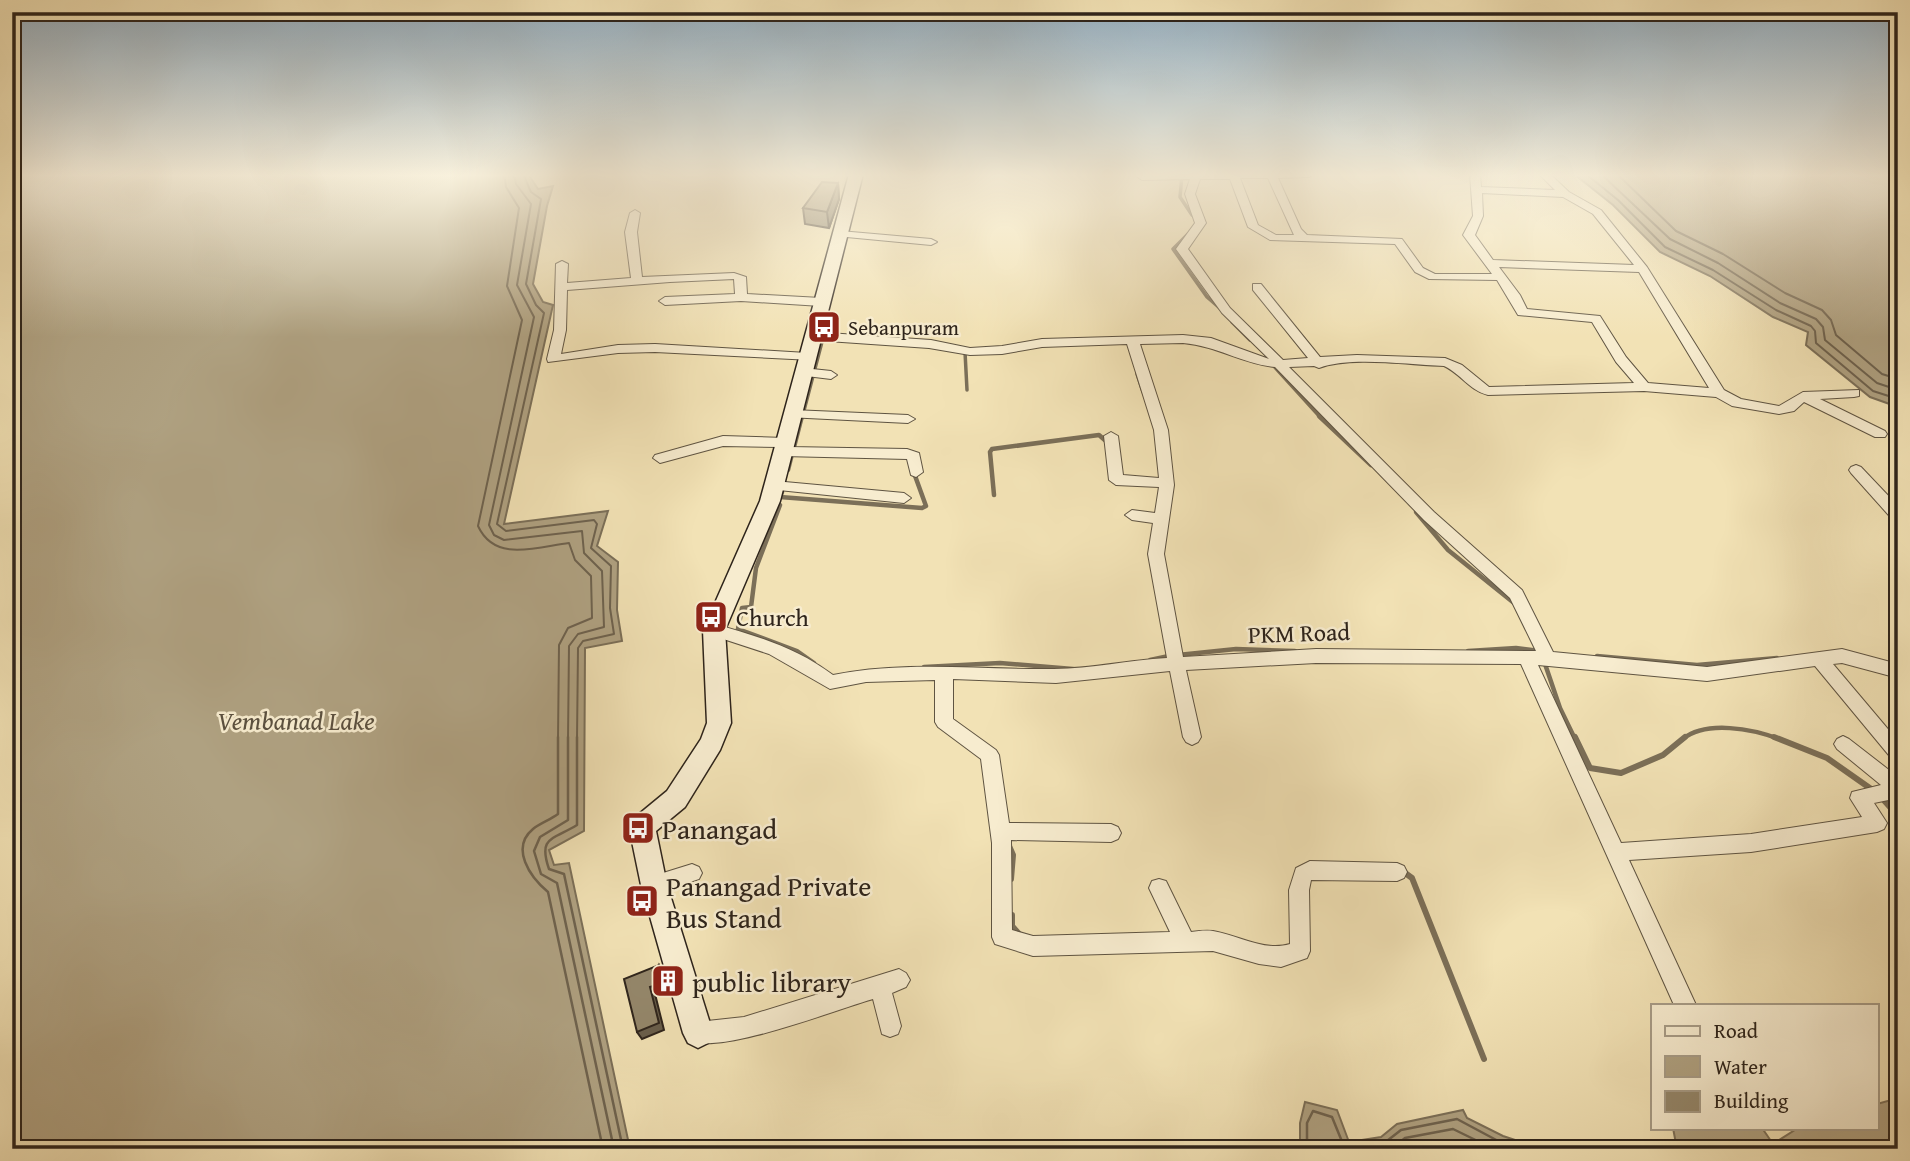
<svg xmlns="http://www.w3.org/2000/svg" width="1910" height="1161" viewBox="0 0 1910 1161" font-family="'Gentium Book Plus',serif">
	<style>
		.water { fill: #afa181; stroke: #7b6f58; stroke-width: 2 }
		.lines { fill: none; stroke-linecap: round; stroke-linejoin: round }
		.shore-far1 { stroke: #6e624e; stroke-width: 2 }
		.shore { stroke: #6e624e; stroke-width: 2.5 }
		.stream-far2 { stroke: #7b6f58; stroke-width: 3.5 }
		.stream-far1 { stroke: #7b6f58; stroke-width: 4.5 }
		.stream { stroke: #7b6f58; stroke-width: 6 }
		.street-casing { stroke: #5f5442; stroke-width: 2 }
		.secondary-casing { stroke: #2e241b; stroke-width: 3 }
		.street { fill: #f7eccf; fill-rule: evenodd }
		.secondary { fill: #f7eccf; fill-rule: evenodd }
		.wall { fill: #7f745c; stroke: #2e241b; stroke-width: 2 }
		.shaded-wall { fill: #685e4b; stroke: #2e241b; stroke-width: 2 }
		.building { fill: #94876b; stroke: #2e241b; stroke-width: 2 }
		.labels { text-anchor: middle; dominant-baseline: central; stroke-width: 5; stroke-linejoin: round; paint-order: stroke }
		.far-poi-label { font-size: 21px; fill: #2e241b; stroke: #f7eccf; text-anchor: start }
		.poi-label { font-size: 24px; fill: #2e241b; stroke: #f7eccf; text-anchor: start }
		.street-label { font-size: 24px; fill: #2e241b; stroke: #f7eccf }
		.water-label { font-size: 26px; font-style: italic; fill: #5b503f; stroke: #f7eccf }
		.near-poi-label { font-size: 28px; fill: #2e241b; stroke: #f7eccf; text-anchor: start }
	</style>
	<rect width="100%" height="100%" fill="#f2e2b5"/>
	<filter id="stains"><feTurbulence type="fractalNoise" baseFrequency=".00286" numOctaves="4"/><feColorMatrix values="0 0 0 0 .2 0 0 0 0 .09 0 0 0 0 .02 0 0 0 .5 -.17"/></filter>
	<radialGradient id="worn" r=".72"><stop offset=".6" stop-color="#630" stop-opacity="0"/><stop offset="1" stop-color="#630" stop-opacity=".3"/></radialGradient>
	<!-- water -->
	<g class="water">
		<polygon points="12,174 528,174 538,189 553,186 547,206 533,284 543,302 553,305 504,524 608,511 597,546 618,562 617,610 622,641 585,648 584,831 549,850 554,865 569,863 630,1149 12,1149"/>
		<polygon points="1574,174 1898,174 1898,407 1870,397 1806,345 1808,332 1773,317 1710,276 1660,252 1613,205"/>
		<polygon points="1898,1098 1898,1149 1677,1149 1673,1128 1762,1128 1773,1144 1798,1128 1877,1128 1877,1104"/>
		<polygon points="1305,1102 1337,1110 1349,1142 1381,1137 1397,1124 1463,1110 1467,1118 1503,1136 1542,1149 1300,1149 1300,1123"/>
	</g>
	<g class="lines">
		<!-- shore-far1 -->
		<g class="shore-far1">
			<path d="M504,174L506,187L519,208L507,286L522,320L478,526C495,563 537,547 569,543L575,560L591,576L592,618L568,628L559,645L558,739"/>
			<polyline points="514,174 516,184 531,204 517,285 534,317 489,525 494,535 504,540 582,531 584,553 602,571 604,627 578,634 569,646 568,739"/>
			<polyline points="523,174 531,192 541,199 526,284 536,305 544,313 497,524 506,531 594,520 597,524 591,548 611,566 610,608 614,634 583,641 578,648 577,739"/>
			<polyline points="1586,174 1618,200 1665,247 1713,270 1776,310 1811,326 1815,331 1816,343 1873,391 1898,399"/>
			<polyline points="1601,174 1670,239 1718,263 1780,303 1816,319 1823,327 1825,340 1877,383 1898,390"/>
			<polyline points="1617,174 1676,231 1723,254 1785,293 1822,310 1831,320 1836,335 1882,374 1898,379"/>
		</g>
		<!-- shore -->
		<g class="shore">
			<path d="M558,737V814C550,820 540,823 533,829C510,848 530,877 548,892L603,1149"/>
			<polyline points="568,737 568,820 540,837 534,851 541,874 557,883 614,1149"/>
			<path d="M577,737V825C552,840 538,837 549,869L564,874L623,1149"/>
			<polyline points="1307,1149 1307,1123 1313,1111 1332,1117 1343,1144 1348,1148 1383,1144 1401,1130 1457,1119 1500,1142 1520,1149"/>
			<polyline points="1392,1149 1405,1138 1453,1129 1494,1149"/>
		</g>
		<!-- stream-far2 -->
		<g class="stream-far2">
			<polyline points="1182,175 1180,197 1192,215"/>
			<polyline points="1188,234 1173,249 1207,297 1222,310"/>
			<polyline points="1232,322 1250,340"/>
			<polyline points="965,352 967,390"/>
			<polyline points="1272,364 1321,418"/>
			<polyline points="1137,374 1143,392"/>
			<polyline points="802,418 823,338"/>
		</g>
		<!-- stream-far1 -->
		<g class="stream-far1">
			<polyline points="1319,416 1371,465"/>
			<polyline points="793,451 802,416"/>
			<polyline points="788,470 792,454"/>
			<polyline points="782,492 780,497 922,508 926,506 914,473"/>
			<polyline points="994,495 990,452 992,449 1099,435 1107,442"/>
			<polyline points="777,503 780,505 756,568 751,607 742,608 738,629 797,651 814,663"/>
			<polyline points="1416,512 1448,550 1514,603"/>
			<polyline points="1468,651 1516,648 1540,651"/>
			<polyline points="1178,655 1236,649 1295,651"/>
			<polyline points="1597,656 1697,665 1777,658"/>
			<polyline points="1150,660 1169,656"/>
			<polyline points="1544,661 1560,708 1575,739"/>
			<polyline points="924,667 1000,663 1073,669"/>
			<path d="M1683,739C1706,720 1753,729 1779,739"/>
		</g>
		<!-- stream -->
		<g class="stream">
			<polyline points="1575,737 1590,768 1621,773 1663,755 1685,737"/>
			<polyline points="1774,737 1827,758 1874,791"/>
			<polyline points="1881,797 1898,816"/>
			<polyline points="1009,846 1013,855 1011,879"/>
			<polyline points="1401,870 1412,878 1484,1059"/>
			<polyline points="1012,915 1012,926 1020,935"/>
		</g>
		<defs>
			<g id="street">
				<path d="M1133,174H1314L1309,177L1278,178L1301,229L1307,235L1402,239L1423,268L1435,274H1492L1463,235L1473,216L1470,174H1480L1481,187L1555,190L1539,174H1550L1569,192L1601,210L1647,267L1724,390L1741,399L1779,406L1803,392L1859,390V396L1854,397L1820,399L1885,431L1887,434L1885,437H1875L1804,402L1794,411L1779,414L1732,406L1716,397L1644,391L1488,395C1469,390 1461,374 1444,366C1408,365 1351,356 1319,368L1314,366L1289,367L1434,512L1522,590L1553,652L1707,667L1842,649L1898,664V678L1842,663L1833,664L1898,741V762L1892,759L1815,666L1707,681L1538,665L1621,843L1751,834L1862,817L1850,798L1852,792L1881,785L1837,749L1834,744L1837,739L1843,736L1849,739L1898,777V798L1874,803L1887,823L1884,829L1877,832L1751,852L1629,860L1696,1005H1674L1521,664L1316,663L1186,670L1201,737L1198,742L1192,745L1186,742L1183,737L1170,671L1056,683L953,679V719L996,750L999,755L1009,823L1111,824L1118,827L1121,833L1118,839L1111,842L1011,840L1012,930L1033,936L1170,932L1149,888L1152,881L1159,879L1166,881L1191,932C1198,931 1206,930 1213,931C1238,935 1264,952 1290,944L1289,890L1296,868L1310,861L1397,863L1404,866L1407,872L1404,878L1397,881L1311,880L1309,890L1310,951L1307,958L1281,967L1259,964L1213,951L1033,956L995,944L992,937V843L981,759L938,727L935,722V680L866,682L830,689L769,654L708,634L706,630L708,626L714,624C757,636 797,648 833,675C906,660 979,670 1054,669C1091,669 1129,660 1167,658L1148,554L1153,523L1132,520L1125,515L1132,510L1155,513L1159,487L1116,485L1109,480L1104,436L1111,432L1118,436L1123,475L1159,478L1154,430L1127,344L1042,347L1002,354L970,355L929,348L813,340L807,336L813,332L931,340L970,348L1002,346L1042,339L1183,335L1211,338L1269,359L1222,313L1176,249L1195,223L1185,194L1190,179L1142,180ZM1240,178H1268L1294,235H1276L1258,225ZM1200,179H1230L1248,227L1270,240L1395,244L1415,272L1429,279L1497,280L1518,315L1592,322L1616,362L1634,383L1489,387L1462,365L1445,358L1357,355L1320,357L1261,284H1253V290L1308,358L1283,360L1230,308L1188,249L1206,223L1195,194ZM1482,193L1563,197L1593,214L1634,265L1493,260L1475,235L1483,216ZM1499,267L1639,272L1709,388L1648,383L1626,357L1600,316L1527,309L1520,295ZM1183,343C1218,346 1242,364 1275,367L1424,520L1510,598L1536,651L1316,649L1183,657L1164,554L1174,485L1168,430L1140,344Z"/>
				<polygon points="635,210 640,213 637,232 642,277 734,273 746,277 747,294 821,298 827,302 821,306 741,301 665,305 659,301 665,297 735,294 734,279 670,282 567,290 566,330 561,354 618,345 655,344 807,353 813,357 812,360 655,352 618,353 548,362 547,359 554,330 556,264 562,261 568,264 567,283 631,278 625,232 630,213"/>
				<polygon points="840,231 931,239 937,242 931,245 836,236 834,234"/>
				<polygon points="803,368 831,371 837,375 831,379 798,375 797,372"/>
				<polygon points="792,410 908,415 915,419 908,423 787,417 785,414"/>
				<polygon points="723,436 785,438 792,443 789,447 907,449 919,453 923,472 916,477 911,475 907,459 783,456 776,451 779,447 723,446 660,463 653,458 655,455"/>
				<polygon points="1856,465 1861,467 1898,506 1898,521 1893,520 1851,473 1849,470 1851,467"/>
				<polygon points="774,481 904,493 911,498 904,503 769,489 767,486"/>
				<polygon points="692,864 699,867 702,873 699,879 654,894 647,892 644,885 647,878"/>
				<path d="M899,969L906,973L910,980L906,987L892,993L901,1026L898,1034L890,1037L882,1034L873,999C835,1010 723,1054 690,1041L687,1033L690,1025L698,1022L744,1017Z"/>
			</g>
			<polygon id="secondary" points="849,174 863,174 780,501 725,630 731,723 720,750 685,807 656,831 667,885 713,1033 708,1043 698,1048 688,1043 683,1033 641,885 629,827 633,819 667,791 701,739 707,723 703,630 760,501"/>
		</defs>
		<!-- street casing -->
		<use href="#street" class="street-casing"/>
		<!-- secondary casing -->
		<use href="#secondary" class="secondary-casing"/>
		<!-- street -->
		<use href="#street" class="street"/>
		<!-- secondary -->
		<use href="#secondary" class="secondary"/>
	</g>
	<!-- wall -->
	<polygon class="wall" points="838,183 839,199 829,228 805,224 803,208"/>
	<!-- shaded-wall -->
	<g class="shaded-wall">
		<polygon points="838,183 839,199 829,228 827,212"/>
		<polygon points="659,965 663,973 668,990 655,994 664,1030 642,1039 637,1032 650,987"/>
	</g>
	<!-- building -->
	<g class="building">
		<polygon points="822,182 838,183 827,212 803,208"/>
		<polygon points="659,965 664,983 650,987 659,1023 637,1032 624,979"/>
	</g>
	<!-- sky -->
	<linearGradient id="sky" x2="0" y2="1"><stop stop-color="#91acbf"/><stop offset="0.52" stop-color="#f9f2de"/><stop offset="1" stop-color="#f9f2de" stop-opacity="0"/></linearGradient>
	<rect width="1910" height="337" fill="url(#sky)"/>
	<!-- icons -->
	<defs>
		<symbol id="bus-square" viewBox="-11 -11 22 22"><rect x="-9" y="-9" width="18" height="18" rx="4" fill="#8f2418" stroke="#f7eccf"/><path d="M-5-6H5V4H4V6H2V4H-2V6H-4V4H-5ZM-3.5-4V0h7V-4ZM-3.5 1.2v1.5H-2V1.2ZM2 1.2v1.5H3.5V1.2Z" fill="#fff"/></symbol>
		<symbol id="building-square" viewBox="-11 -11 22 22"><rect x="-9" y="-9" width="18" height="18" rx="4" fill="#8f2418" stroke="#f7eccf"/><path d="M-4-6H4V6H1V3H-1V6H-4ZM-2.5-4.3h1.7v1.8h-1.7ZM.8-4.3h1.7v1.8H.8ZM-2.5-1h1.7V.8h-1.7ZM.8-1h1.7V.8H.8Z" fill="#fff"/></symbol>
	</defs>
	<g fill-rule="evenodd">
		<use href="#bus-square" x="805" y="308" width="38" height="38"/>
		<use href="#bus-square" x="692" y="598" width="38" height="38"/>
		<use href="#bus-square" x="619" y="809" width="38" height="38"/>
		<use href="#bus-square" x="623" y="882" width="38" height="38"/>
		<use href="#building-square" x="649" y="962" width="38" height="38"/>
	</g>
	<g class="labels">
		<!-- far-poi labels -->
		<g class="far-poi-label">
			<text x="848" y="327">Sebanpuram</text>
		</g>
		<!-- poi labels -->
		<g class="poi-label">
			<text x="736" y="617">Church</text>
		</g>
		<!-- street labels -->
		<g class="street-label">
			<text transform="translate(1299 633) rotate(-2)">PKM Road</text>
		</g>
		<!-- water labels -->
		<g class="water-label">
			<text x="296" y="720">Vembanad Lake</text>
		</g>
		<!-- near-poi labels -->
		<g class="near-poi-label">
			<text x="662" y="828">Panangad</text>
			<text x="666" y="885">Panangad Private<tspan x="666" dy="32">Bus Stand</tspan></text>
			<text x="692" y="981">public library</text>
		</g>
	</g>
	<!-- margin -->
	<rect width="1910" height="1161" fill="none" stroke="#f2e2b5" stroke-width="42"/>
	<rect x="14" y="14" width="1882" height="1133" fill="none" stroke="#2e241b" stroke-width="3.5"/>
	<rect x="21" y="21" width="1868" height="1119" fill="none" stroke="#2e241b" stroke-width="2"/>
	<!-- legend -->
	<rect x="1651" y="1004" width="228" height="126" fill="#f7eccf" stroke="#a79c87" stroke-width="2"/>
	<rect x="1665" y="1026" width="35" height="10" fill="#f7eccf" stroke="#a79c87" stroke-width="2"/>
	<text x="1714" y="1038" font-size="21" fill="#2e241b">Road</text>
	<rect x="1665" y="1056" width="35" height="21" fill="#afa181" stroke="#a79c87" stroke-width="2"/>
	<text x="1714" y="1074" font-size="21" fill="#2e241b">Water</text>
	<rect x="1665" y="1091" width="35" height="21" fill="#94876b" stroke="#a79c87" stroke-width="2"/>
	<text x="1714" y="1108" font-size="21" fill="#2e241b">Building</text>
	<rect width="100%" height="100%" filter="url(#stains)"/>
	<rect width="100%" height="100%" fill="url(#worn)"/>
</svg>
